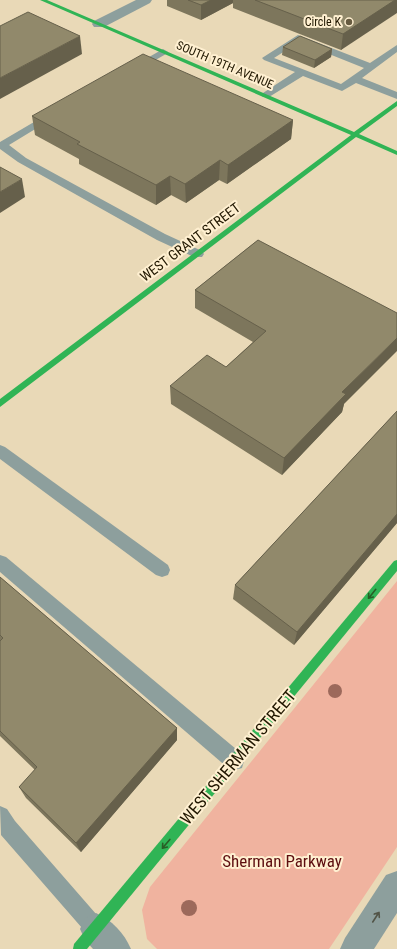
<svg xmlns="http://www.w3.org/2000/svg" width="397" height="949" viewBox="0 0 397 949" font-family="'Roboto Condensed',sans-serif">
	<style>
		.green { fill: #f0b39f }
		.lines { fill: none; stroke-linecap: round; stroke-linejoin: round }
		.lane { fill: #8d9f9d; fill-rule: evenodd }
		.street { fill: #8d9f9d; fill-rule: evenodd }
		.fast { fill: #30b455; fill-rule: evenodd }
		.tree { fill: #9c695b }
		.wall { fill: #7d765c }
		.shaded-wall { fill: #66604b }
		.building { fill: #91896b; stroke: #66604b }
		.oneway { stroke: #285e26 }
		.oneway2 { stroke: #525447 }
		.poi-dot { fill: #675b40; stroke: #fff0d1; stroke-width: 1.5 }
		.labels { text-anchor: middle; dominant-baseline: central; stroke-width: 4; stroke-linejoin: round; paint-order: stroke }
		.far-poi-label { font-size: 12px; fill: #211700; stroke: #fff0d1; text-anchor: end }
		.far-street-label { font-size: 12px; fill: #211700; stroke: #fff0d1 }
		.street-label { font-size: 14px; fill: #211700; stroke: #fff0d1 }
		.near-street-label { font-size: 17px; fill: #211700; stroke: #fff0d1 }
		.near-park-label { font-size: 17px; fill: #5d0d0f; stroke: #fff0d1 }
	</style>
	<rect width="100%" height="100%" fill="#e9d9b7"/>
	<!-- green -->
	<polygon class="green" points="397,581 397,847 329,949 157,949 147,939 142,910 150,887"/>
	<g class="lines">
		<!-- lane -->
		<g class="lane">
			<path d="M298,35L370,63L397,45V52L362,78L397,92V99L356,83L342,91L303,76L269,97H263L261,95L263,93L295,72L264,60L262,58ZM299,42L364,68L341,84L274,58Z"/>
			<polygon points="163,49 168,52 166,54 138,70 132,70 130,68"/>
			<polygon points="51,112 55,113 56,115 55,117 9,145 26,158 165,234 202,251 204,254 202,257 194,257 157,240 18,162 0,149 0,142"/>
			<polygon points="0,445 5,447 168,565 170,570 168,575 162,577 156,575 0,459"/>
			<polygon points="0,555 6,557 242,754 244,761 242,768 235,770 228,768 0,572"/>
			<polygon points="0,806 7,809 15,821 103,922 107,929 103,936 96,940 89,936 1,835"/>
		</g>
		<!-- street -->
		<g class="street">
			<polygon points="136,0 152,0 150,3 104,27 94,27 92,24 94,21"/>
			<polygon points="397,871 397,913 374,949 340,949 345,938 386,875"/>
			<path d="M96,913C112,920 124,933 131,949H93L85,940L80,929L85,918Z"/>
		</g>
		<!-- fast -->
		<g class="fast">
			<polygon points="40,0 47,0 354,132 397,101 397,106 359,134 397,151 397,155 356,137 0,407 0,399 351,135"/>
			<polygon points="397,560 397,571 87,949 73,949 74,944 394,561"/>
		</g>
	</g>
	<!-- trees -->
	<g class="tree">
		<circle cx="335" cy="691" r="7"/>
		<circle cx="189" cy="908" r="8"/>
	</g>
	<!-- wall -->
	<g class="wall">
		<polygon points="167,0 397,0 341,50 233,8 233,3 201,20 167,6"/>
		<polygon points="283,47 332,49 331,57 314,68 282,55"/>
		<polygon points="32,116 293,120 291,139 227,184 219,180 186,203 171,195 156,205 79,164 79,159 35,135"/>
		<polygon points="258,240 344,404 342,412 282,475 171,404 170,386 226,367 253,342 195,308 195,290"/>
		<polygon points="397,411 397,523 294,645 233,599 235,585"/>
		<polygon points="0,577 177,728 177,740 81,852 26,798 19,787 35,770 0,736"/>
	</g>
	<!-- shaded-wall -->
	<g class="shaded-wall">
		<polygon points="211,0 233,0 233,3 201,20 201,5"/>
		<polygon points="395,0 397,0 397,13 341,50 343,34"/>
		<polygon points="80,36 82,54 0,99 0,78"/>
		<polygon points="332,49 331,57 314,68 315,60"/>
		<polygon points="293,120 291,139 227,184 228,165"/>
		<polygon points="220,160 219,180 186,203 185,184"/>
		<polygon points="170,176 171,195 156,205 156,185"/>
		<polygon points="22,179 25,197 0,213 0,192"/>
		<polygon points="397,338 397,351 344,404 342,412 282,475 284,458 342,392"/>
		<polygon points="397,514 397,523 294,645 297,632"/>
		<polygon points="177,728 177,740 81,852 76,843"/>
	</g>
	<!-- building -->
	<g class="building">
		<polygon points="188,0 211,0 201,5"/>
		<polygon points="255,0 395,0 343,34"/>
		<polygon points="28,12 80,36 0,78 0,26"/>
		<polygon points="300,36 332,49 315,60 283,47"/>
		<polygon points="143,54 293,120 228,165 220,160 185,184 170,176 156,185 77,144 80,142 32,116"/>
		<polygon points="0,167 22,179 0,192"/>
		<polygon points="258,240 397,313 397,338 342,392 346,394 284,458 170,386 207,355 226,367 266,331 195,290"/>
		<polygon points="397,411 397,514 297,632 235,585"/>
		<polygon points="0,577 177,728 76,843 19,787 37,767 0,731 0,641 3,638 0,635"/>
	</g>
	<!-- one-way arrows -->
	<defs><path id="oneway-shaft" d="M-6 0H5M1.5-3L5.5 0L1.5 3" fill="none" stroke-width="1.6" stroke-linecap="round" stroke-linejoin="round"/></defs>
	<g class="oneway">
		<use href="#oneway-shaft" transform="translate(372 594) rotate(129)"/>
		<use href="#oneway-shaft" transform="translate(166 844) rotate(130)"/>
	</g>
	<use class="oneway2" href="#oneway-shaft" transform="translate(376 917) rotate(-57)"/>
	<!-- markers -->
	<circle class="poi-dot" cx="349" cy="22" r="4"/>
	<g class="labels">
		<!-- far-poi labels -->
		<g class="far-poi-label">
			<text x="341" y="22">Circle K</text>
		</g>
		<!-- far-street labels -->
		<g class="far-street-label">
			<text transform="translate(225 65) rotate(23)">SOUTH 19TH AVENUE</text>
		</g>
		<!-- street labels -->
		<g class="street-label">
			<text transform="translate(190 242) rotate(-37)">WEST GRANT STREET</text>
		</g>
		<!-- near-street labels -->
		<g class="near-street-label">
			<text transform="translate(238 757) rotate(-50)">WEST SHERMAN STREET</text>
		</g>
		<!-- near-park labels -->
		<g class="near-park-label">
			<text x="282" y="861">Sherman Parkway</text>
		</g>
	</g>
</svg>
